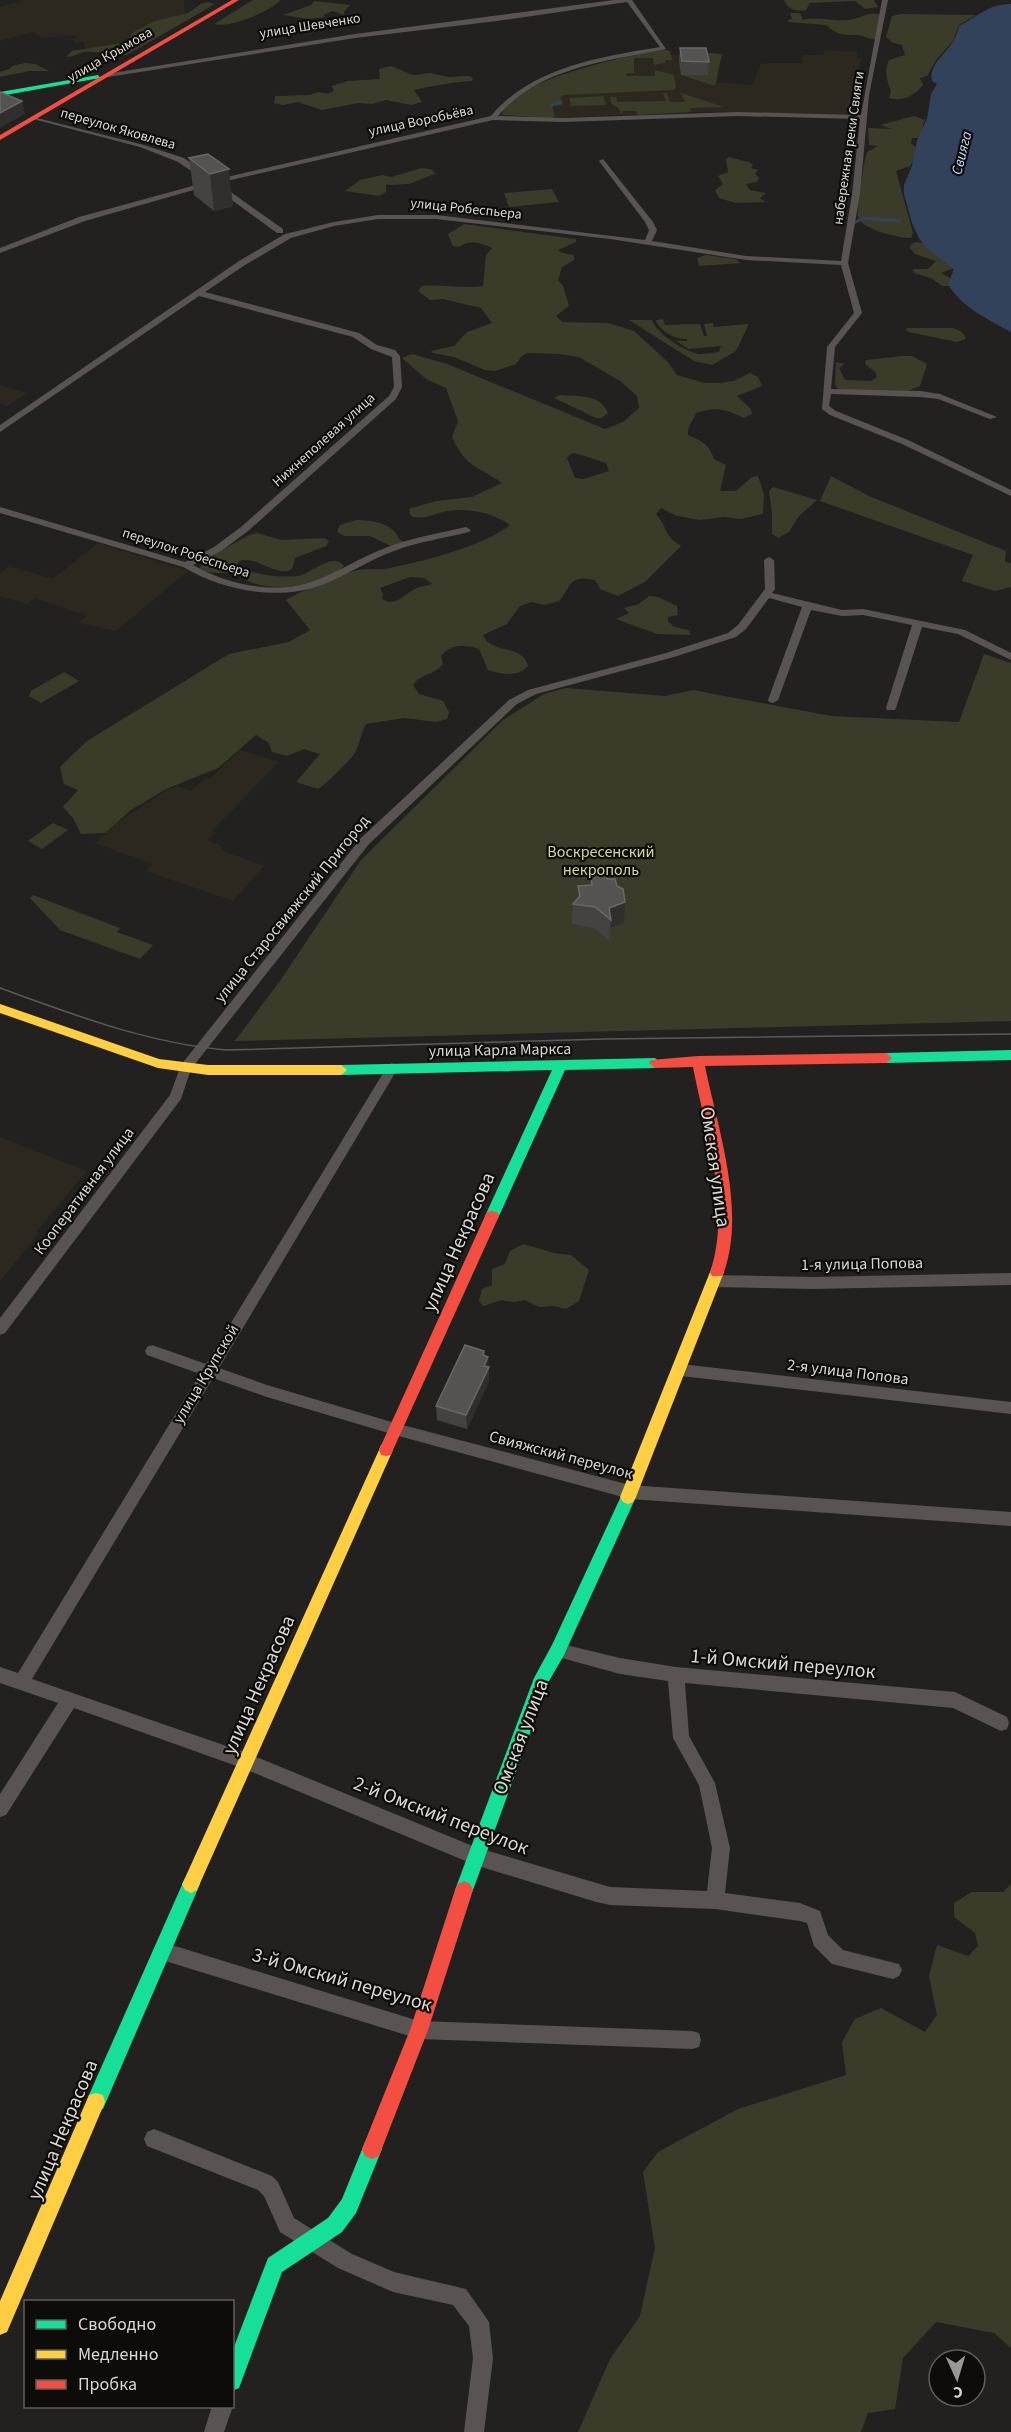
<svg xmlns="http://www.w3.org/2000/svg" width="1011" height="2432" viewBox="0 0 1011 2432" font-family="'Source Sans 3',sans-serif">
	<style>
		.built { fill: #2d281f }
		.green { fill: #3a3c29; fill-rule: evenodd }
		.water { fill: #32425b }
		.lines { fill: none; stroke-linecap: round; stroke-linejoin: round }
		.stream { stroke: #32425b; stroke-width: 3 }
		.street { fill: #595451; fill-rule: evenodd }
		.fast { fill: #16e098; fill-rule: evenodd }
		.slow { fill: #ffcf43; fill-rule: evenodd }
		.jam { fill: #f24e42; fill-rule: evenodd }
		.tram { stroke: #5c5957; stroke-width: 1.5 }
		.wall { fill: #454341 }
		.shaded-wall { fill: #312f2d }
		.building { fill: #555351; stroke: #6a6866; stroke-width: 1.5 }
		.labels { text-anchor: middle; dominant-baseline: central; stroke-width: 4.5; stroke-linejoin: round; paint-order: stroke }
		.far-street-label { font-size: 14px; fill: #dad8d5; stroke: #0d0c09 }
		.far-water-label { font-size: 15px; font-style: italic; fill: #c3d8f8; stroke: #0d0c09 }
		.park-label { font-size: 16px; fill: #d1d999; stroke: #0d0c09 }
		.street-label { font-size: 16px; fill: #dad8d5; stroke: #0d0c09 }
		.near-street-label { font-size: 20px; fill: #dad8d5; stroke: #0d0c09 }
	</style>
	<rect width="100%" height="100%" fill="#23211f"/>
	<!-- built -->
	<g class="built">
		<polygon points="24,0 184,0 185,17 131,44 86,49 83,41 75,42 72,39 78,38 74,35 43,38 33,32 0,41 0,7"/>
		<polygon points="825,50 858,52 857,57 861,59 848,114 693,112 546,118 518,99 579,71 636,55 722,54 716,73 719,74 717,82 752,85 761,63 803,63 802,55 823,55"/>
		<polygon points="0,385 27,393 7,406 0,404"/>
		<polygon points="98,543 188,571 116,631 78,623 87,616 35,598 27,604 0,596 0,574 10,566 53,579"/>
		<polygon points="240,750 279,762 212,831 215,833 208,840 223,847 221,850 264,866 233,901 146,871 152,864 95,843 117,823 167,790 177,786 191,791 205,778 209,779"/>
		<polygon points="0,1137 87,1171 36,1232 39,1233 0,1281"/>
	</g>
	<!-- green -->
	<g class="green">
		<path d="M253,0H281C268,12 232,28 214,24Z"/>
		<path d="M784,0H874L878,7L865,9L855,1L810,3L806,10C796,12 787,9 784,0Z"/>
		<polygon points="314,1 350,5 344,12 344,15 333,11 323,15 326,17 308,19 283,15 311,5"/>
		<path d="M208,2L215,4L127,55C113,56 99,51 85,52C78,53 74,57 66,57L72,51L128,42L132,33L155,21L188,13L201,4Z"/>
		<path d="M790,13H800L803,20C819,15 837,24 854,19C864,17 871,10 881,16L876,39C868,40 864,35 857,35C840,35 838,35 826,25L789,22L788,20L792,19Z"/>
		<path d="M900,14L976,15L959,25L953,41L936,60L927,76L920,78L923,85C914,96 903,102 889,98L891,91C887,81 884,70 889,60L905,55L902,45L893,43L886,37L892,16Z"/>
		<path d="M663,49L670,51L672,60H665V63L654,65L653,58H634V73H627L626,76H655V70L674,75L676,88L674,90L563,95L561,98L562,105L552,106L555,116L551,118L502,115C505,81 633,55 663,49Z"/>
		<polygon points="692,52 722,54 715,86 681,75 695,74"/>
		<polygon points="25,63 35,64 49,71 29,71 0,77 0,72 11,68 12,66"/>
		<path d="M391,66L413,75L430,73L449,77L469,76L473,78L472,81C453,82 431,86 414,90L422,102L411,105L386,100L372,104L358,103L322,110L298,102L283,105L274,103L275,96L310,95L319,92L328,94L334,91L332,86L348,81L380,79L379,69Z"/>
		<polygon points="663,93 667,93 670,102 685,102 681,93 724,107 691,108 690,110 692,112 638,115 636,111 622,111 622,115 618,107 612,105 610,97 637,96 616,97 617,102 666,101"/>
		<polygon points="603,96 606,105 571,106 569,98"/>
		<path d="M914,116L925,120L923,125L925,131L917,138H912L911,143L919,151L910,166L896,171L913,233L911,238C900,238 860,230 858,216C857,208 864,160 867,152L878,146L869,145L868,128L891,129L880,125Z"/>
		<polygon points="728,157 749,162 753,165 751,168 758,170 755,174 759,178 757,182 746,184 750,190 766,193 760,198 765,202 736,203 719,198 715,190 723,184 718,176 728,172 726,160"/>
		<polygon points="422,168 434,170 432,172 437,173 409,184 386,185 386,192 379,196 345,191 360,180 382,175 391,177"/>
		<polygon points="552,189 559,202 509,207 504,193"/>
		<path d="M464,224L576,239V242L558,250L563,253L574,255V260L562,267L558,280L563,286L569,306L556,316L562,322L608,323L634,331L668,362L677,375L704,383H720L734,381L750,373L758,377L762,386L737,396L751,409L752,414L744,418C726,409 715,406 696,413L688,429V435C702,441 709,444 714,459L726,465L720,491H736L752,477L758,476L764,494L763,514L740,519L725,517L700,520L677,516L661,508L656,514C669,529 662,534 681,546L646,581L618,596L600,589L595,580C566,575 573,586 559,601L545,605L531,602L520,606L507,624L483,635C490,654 523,644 528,666C517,678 502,674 488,670L479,649C465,644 451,644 441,656L443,664C436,674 420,674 413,685L419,694L443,701L449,712L447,719L436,722L404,718L366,724C361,732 360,743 356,751C352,759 325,785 318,789L296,782L320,754L304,749L287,756L272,752L269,743L256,735L218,768L166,789L131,810L105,833L81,834L73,818L63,807L78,790L64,784L60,767L87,741L229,654L289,642L310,630L286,600C306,589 336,575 358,570C368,568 380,571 390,568C424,561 484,546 510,525C491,512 466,507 443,512C431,515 423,520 411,516L409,509L436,501L472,497L502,483C477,465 466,468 452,437L458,421L446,388L426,379L402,358L412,354L447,364L605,429L623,422L639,408L637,396L620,381L579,357L559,354L528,353L522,356L516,364L495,371L485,370L454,357L433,353L431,351L454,346L467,332L492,323L481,308L443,299L430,300L418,291L422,286C443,284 462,289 483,286L486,255L492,248C480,242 469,240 459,247L453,246L448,234ZM575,453L606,463L609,471L584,479L575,478L567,458L571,454ZM410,577L424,578L432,584C427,586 422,586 417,588C405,593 396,608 382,599L383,594L380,588Z"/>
		<polygon points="917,242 927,244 954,268 941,273 950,278 950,286 942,286 931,278 914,273 913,269 928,269 936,261 915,254 910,248 911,244"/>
		<polygon points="706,255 735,259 741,263 699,266 697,258"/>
		<path d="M663,319L665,325L700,324L704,336H707L704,324L713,323L714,327L748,324V326L736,351L712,365L694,361L629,320H652C657,334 685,352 699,354C705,354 713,353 719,352L721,346L689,349L676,341H687L686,337V339C675,339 659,331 656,320Z"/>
		<polygon points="907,328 953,328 962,332 966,339 957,342 909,332 906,330"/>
		<polygon points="902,356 912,356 927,364 920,386 908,391 839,390 835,385 836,362 844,364 839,368 845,380 871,381 877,377 875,372 865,364 866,360"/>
		<path d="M559,395C576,397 600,393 608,413L602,418H596L554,398Z"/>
		<polygon points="831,476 869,496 1006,551 1005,562 1011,563 1011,587 995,591 962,581 973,555 820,501"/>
		<polygon points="773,487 817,500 799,516 789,532 778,538 772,534 772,512 769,491"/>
		<path d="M356,520C370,520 394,523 399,539L404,542L391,546L370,536H345L337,532L340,525Z"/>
		<path d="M257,533L281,540L324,538L329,541L326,546L295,558L293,567L289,571C270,574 258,556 239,561L237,566C254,575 278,578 298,576C310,574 334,551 344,566C325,586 281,591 256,584C248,582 242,576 235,574C221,571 216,576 199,569L206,559L249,535Z"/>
		<polygon points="649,596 658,597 677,606 678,615 668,617 668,621 674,627 689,630 690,635 657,634 616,619 629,613 624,608 639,604"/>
		<polygon points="984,654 1011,663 1011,1021 235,1041 282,978 361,860 503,720 544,694 566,688 666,696 693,690 831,716 959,722"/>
		<polygon points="64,672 79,681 41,703 29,696 31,691"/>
		<polygon points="53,823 68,830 42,849 28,841"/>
		<polygon points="33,895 120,928 117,932 153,945 140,959 60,930 30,898"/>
		<polygon points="523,1244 554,1253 571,1255 589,1270 579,1301 566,1309 553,1306 539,1307 525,1300 514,1302 501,1300 483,1306 479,1301 482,1289 492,1285 492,1269 505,1264 510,1251"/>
		<polygon points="1011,1884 1011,2348 994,2333 936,2322 903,2358 895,2409 868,2413 861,2432 578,2432 610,2359 640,2316 655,2248 643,2172 658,2152 738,2109 846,2075 842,2042 855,2019 881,2008 925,2032 937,2015 929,1976 937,1945 968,1956 978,1946 975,1933 954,1917 954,1903 972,1892 1003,1892"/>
	</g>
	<!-- water -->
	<path class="water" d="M1011,4V332C989,320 961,307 948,284L954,269L926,248L919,238L912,223L904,194V185L912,166L917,140L927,119L931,94L937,84L932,81C928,65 947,53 954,40C956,36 958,31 959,26C979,16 988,4 1011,4Z"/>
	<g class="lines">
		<!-- stream -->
		<g class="stream">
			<polyline points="552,105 561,102"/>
			<polyline points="854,223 863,218 900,221"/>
		</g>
		<!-- street -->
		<g class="street">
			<path d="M614,0H632L666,49C608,61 539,67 498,116L563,118L738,112L861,115L882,0H888L869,95L860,194L848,263L862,313L835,347L831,389L920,391L940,394L997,417L990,419L938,399L920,397L831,394L829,406L836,411L908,440L1011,490V496L902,444L830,415L822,409L827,347L854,313L841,265L746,260L610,239L436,219H378L334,226L291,238L245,265L205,292L359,333L377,345L395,350L400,356L402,387L396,399L248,531L221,551L193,565C227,585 277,595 314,581C339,572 361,557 385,548C411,538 439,533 466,527L471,530L469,532C444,538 418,542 394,551C368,560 345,577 319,586C275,601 222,590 183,567L0,513V507L185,562L214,547L241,527L389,396L394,387L392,357L371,349L353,337L199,296L0,432V425L239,261L285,234L334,222L378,215H436L645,240L649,230L645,222L599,161L603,159L653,222L657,230L652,241L746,256L841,261L852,194L860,119L738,116L563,122L493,120L218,183L283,229V233H277L211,185L85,221L0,253V248L79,217L207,182L178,162L140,147L33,119V117L144,145L184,158L214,180L491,116C532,67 600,57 660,47L627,2L497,21L355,38L108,77L106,74L355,34Z"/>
			<polygon points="769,557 774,560 775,589 772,593 842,610 863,609 965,630 1011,653 1011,660 958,634 922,627 896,708 895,710 887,710 886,708 912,625 863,615 842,616 811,610 778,700 773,703 769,702 768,700 802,607 769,598 746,629 736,637 674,657 536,694 517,704 369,844 191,1069 181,1099 5,1333 0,1335 0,1318 170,1095 181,1065 361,838 509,700 528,690 666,653 728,633 738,625 765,589 764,560"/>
			<polygon points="392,1063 398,1068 219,1368 267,1385 395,1423 630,1485 1011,1512 1011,1526 630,1499 395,1435 267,1397 213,1378 32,1679 247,1753 475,1847 610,1887 707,1891 712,1848 699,1785 673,1738 668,1681 620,1674 558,1657 552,1655 550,1650 552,1645 558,1643 620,1658 676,1667 955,1692 1007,1717 1009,1723 1007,1729 1001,1731 953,1708 685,1683 689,1736 715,1783 730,1848 725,1893 800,1903 820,1911 828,1935 843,1950 899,1964 902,1970 899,1976 893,1979 832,1964 814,1946 807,1923 800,1921 715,1909 610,1905 596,1902 475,1865 245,1769 74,1708 6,1815 0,1817 0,1794 58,1703 0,1683 0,1667 18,1673 200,1374 147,1355 145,1351 147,1347 152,1345 206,1364 388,1065"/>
			<polygon points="1011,1273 1011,1285 813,1289 714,1287 709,1285 707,1281 709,1277 714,1275 813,1277"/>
			<polygon points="681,1364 1011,1402 1011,1414 681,1376 676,1374 674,1370 676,1366"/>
			<polygon points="162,1942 419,2021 692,2031 699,2033 701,2040 699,2047 692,2049 419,2039 162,1960 156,1957 153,1951 156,1945"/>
			<polygon points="154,2129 272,2176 278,2182 294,2218 352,2254 394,2272 466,2289 489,2322 493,2358 484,2432 464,2432 473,2358 469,2326 453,2305 393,2292 338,2268 280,2232 264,2196 258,2190 147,2146 144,2139 147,2132"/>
			<polygon points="232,2404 233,2406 224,2432 204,2432 212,2406 232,2406"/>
		</g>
		<!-- fast -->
		<g class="fast">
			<polygon points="98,75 100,78 0,96 0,92"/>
			<polygon points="1011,1050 1011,1060 886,1063 880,1058 886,1053"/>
			<polygon points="655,1058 661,1063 655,1068 565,1070 499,1216 497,1220 487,1220 485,1216 552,1070 341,1075 335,1070 341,1065"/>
			<polygon points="628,1490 633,1492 636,1497 564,1655 549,1681 473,1890 470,1896 464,1899 458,1896 455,1890 534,1678 552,1645 623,1492"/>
			<polygon points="191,1875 197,1878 200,1884 103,2109 96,2111 89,2109 87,2102 89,2095 185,1878"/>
			<polygon points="372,2139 379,2142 382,2149 356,2213 342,2232 282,2272 239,2388 232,2391 232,2352 268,2258 328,2218 342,2199 365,2142"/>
		</g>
		<!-- slow -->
		<g class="slow">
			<polygon points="0,1004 159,1059 208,1065 341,1065 347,1070 341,1075 208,1075 158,1068 0,1013"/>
			<polygon points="717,1266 722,1268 724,1272 636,1497 633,1502 628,1504 623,1502 620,1497 710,1272 712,1268"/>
			<polygon points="386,1444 391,1445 393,1450 197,1890 191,1893 185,1890 182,1884 185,1878 379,1450 381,1445"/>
			<polygon points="96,2093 103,2095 105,2102 7,2332 0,2335 0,2301 89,2095"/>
		</g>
		<!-- jam -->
		<g class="jam">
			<polygon points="232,0 239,0 0,140 0,135"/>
			<path d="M886,1053L892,1058L886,1063L705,1066C718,1130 746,1209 724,1272L722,1276H712L710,1272C732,1210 705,1130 693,1067L655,1068L649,1063L651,1060L698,1056Z"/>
			<polygon points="492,1211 497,1212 499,1216 393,1450 391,1455 386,1456 381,1455 379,1450 485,1216 487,1212"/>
			<polygon points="464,1881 470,1884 473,1890 428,2030 379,2156 372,2159 365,2156 362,2149 410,2030 455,1890 458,1884"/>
		</g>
		<!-- tram -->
		<path class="tram" d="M0,988C74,1015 147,1043 226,1050L605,1039L1011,1034"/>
	</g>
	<!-- wall -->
	<g class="wall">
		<polygon points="680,48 709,62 708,75 681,75 679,61"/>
		<polygon points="208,154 233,206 214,211 194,195 189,158"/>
		<polygon points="591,874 607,879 624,923 610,928 609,941 594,928 572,924 573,904 578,899 578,886 590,885"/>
		<polygon points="484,1351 485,1356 488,1357 489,1381 467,1429 437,1420 436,1406"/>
	</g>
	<!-- shaded-wall -->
	<g class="shaded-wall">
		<polygon points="22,101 25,114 0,128 0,113"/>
		<polygon points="229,169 233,206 214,211 210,174"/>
		<polygon points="625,902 624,923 610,928 611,920 609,908"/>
		<polygon points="484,1351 485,1365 488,1357 489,1381 467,1429 466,1415"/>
	</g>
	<!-- building -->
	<g class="building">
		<polygon points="680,48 706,48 709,62 682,61"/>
		<polygon points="0,92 22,101 0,113"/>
		<polygon points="208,154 229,169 210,174 189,158"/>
		<polygon points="606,873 607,879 615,879 617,886 623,889 625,902 609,908 611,920 595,907 573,904 580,896 578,886 592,885 591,874"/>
		<polygon points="465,1345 484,1351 483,1355 488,1357 484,1366 489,1367 466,1415 436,1406"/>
	</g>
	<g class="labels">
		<!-- far-street labels -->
		<g class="far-street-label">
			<text transform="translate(310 26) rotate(-9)">улица Шевченко</text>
			<text transform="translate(110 55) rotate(-30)">улица Крымова</text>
			<text transform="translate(421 121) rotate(-12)">улица Воробьёва</text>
			<text transform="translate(118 129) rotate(16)">переулок Яковлева</text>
			<text transform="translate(849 148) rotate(-82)">набережная реки Свияги</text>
			<text transform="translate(466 209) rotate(6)">улица Робеспьера</text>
			<text transform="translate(324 440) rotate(-42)">Нижнеполевая улица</text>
			<text transform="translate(186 553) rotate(18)">переулок Робеспьера</text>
		</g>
		<!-- far-water labels -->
		<g class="far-water-label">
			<text transform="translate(962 153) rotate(-76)">Свияга</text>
		</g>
		<!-- park labels -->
		<g class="park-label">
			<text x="601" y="852">Воскресенский<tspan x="601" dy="18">некрополь</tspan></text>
		</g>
		<!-- street labels -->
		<g class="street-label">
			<text transform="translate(292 909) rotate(-51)">улица Старосвияжский Пригород</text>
			<text transform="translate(500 1050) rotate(-1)">улица Карла Маркса</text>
			<text transform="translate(84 1191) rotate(-53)">Кооперативная улица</text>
			<text transform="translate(862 1264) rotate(-1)">1-я улица Попова</text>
			<text transform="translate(848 1372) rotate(7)">2-я улица Попова</text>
			<text transform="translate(206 1374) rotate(-59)">улица Крупской</text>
			<text transform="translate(561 1455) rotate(15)">Свияжский переулок</text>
		</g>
		<!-- near-street labels -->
		<g class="near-street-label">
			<text transform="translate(715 1167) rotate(82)">Омская улица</text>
			<text transform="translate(459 1242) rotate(-66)">улица Некрасова</text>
			<text transform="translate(783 1664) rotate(5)">1-й Омский переулок</text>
			<text transform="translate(259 1685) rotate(-66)">улица Некрасова</text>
			<text transform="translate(521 1737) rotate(-69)">Омская улица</text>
			<text transform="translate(441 1816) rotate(21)">2-й Омский переулок</text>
			<text transform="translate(342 1980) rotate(16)">3-й Омский переулок</text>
			<text transform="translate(63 2130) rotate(-67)">улица Некрасова</text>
		</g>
	</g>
	<!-- legend -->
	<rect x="24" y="2300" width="210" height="108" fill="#0d0c09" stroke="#5f5e5b" stroke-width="1.5"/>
	<rect x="36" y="2320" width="30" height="9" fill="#16e098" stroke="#5f5e5b" stroke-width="1.5"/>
	<text x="78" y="2330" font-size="18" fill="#dad8d5">Свободно</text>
	<rect x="36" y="2350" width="30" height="9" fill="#ffcf43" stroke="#5f5e5b" stroke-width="1.5"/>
	<text x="78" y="2360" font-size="18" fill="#dad8d5">Медленно</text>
	<rect x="36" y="2380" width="30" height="9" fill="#f24e42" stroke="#5f5e5b" stroke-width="1.5"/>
	<text x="78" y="2390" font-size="18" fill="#dad8d5">Пробка</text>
	<!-- north arrow -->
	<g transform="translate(957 2378) rotate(176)"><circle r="28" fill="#0d0c09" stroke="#5f5e5b" stroke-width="1.5"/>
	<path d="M0-4.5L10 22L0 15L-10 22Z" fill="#9a9895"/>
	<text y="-9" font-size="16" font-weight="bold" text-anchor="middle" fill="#dad8d5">С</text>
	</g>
</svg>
